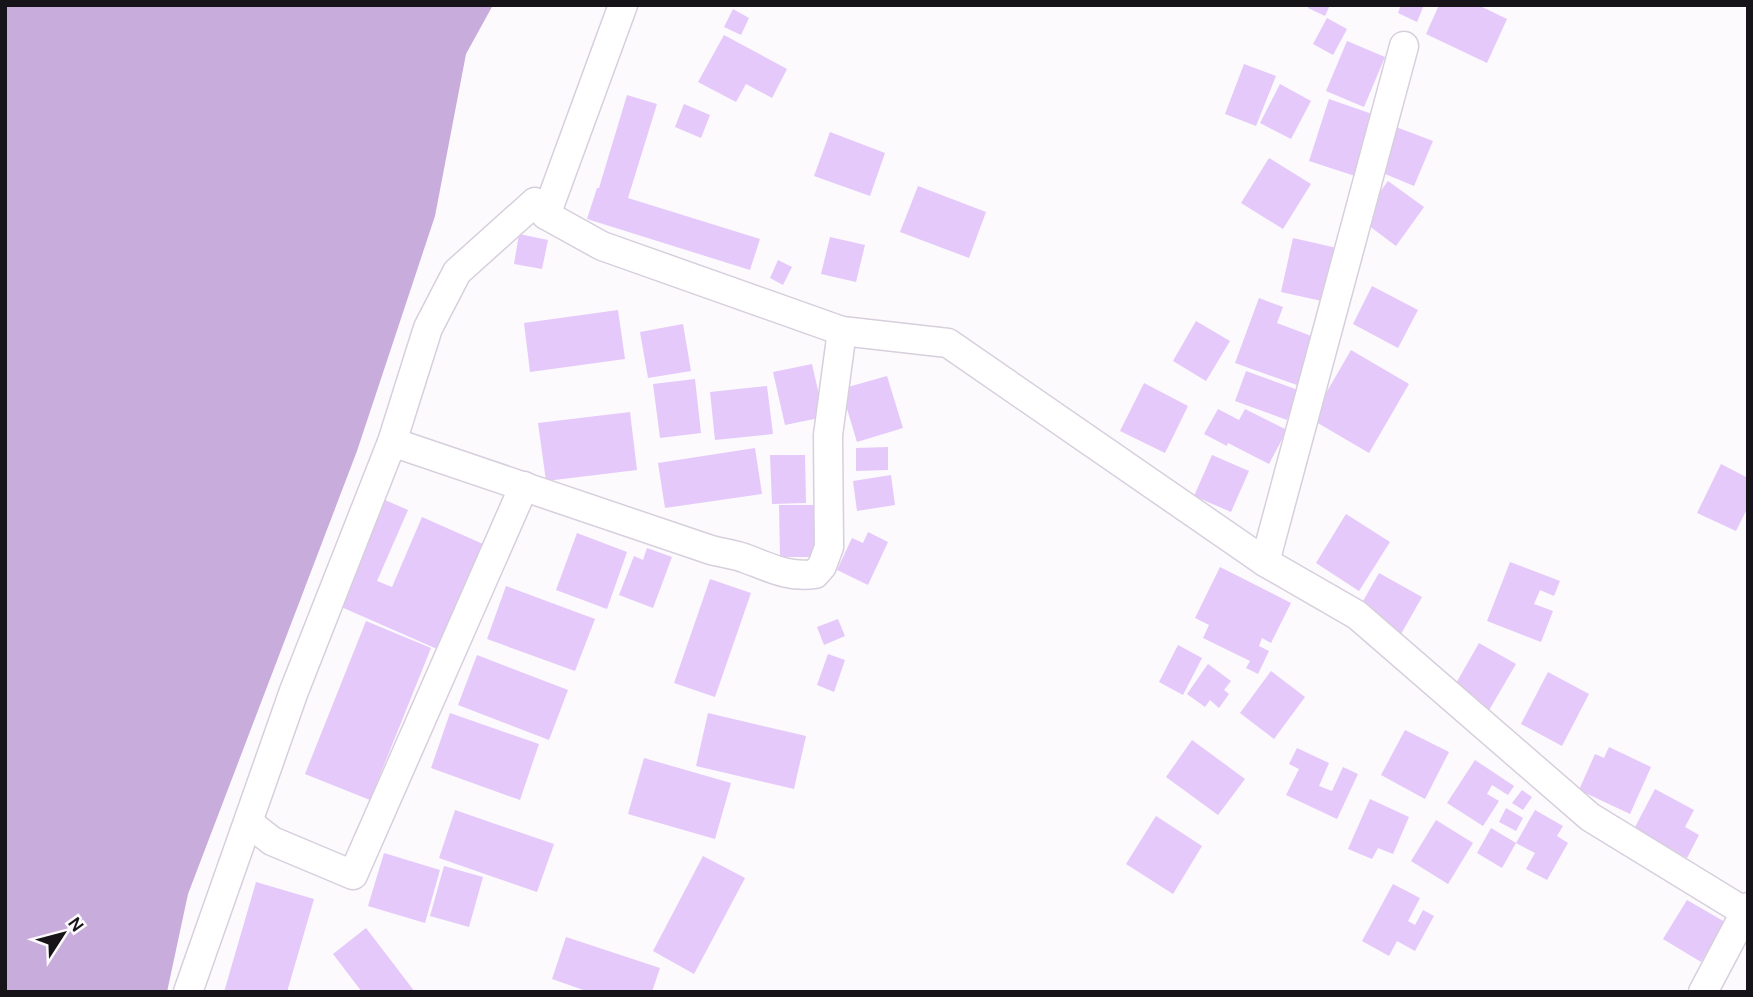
<svg xmlns="http://www.w3.org/2000/svg" width="1753" height="997" viewBox="0 0 1753 997" font-family="Karla,sans-serif">
	<style>
		.water { fill: #c7acdc }
		.building { fill: #e4c9fa }
		.lines { fill: none; stroke-linecap: round; stroke-linejoin: round }
		.minor-casing { stroke: #d7cfdd; stroke-width: 31 }
		.minor { stroke: #fff; stroke-width: 28 }
	</style>
	<rect width="100%" height="100%" fill="#fcfafd"/>
	<!-- water -->
	<polygon class="water" points="5,5 493,5 466,54 435,216 357,451 188,894 167,992 5,992"/>
	<!-- building -->
	<g class="building">
		<polygon points="1309,5 1330,5 1325,16 1308,8"/>
		<polygon points="1401,5 1424,5 1417,22 1398,13"/>
		<polygon points="1439,5 1478,5 1507,19 1487,63 1426,34"/>
		<polygon points="733,9 749,18 741,35 724,27"/>
		<polygon points="1327,18 1347,29 1333,55 1313,44"/>
		<polygon points="724,35 787,69 772,98 746,84 736,102 698,82"/>
		<polygon points="1347,41 1385,57 1364,107 1326,91"/>
		<polygon points="1244,64 1276,76 1256,126 1225,114"/>
		<polygon points="1280,84 1311,101 1291,139 1260,123"/>
		<polygon points="627,95 657,104 628,198 760,239 750,270 587,219 597,188 599,188"/>
		<polygon points="1329,99 1375,115 1355,176 1309,161"/>
		<polygon points="684,104 710,115 701,138 675,127"/>
		<polygon points="1396,127 1433,141 1414,186 1378,171"/>
		<polygon points="830,132 885,153 870,196 814,176"/>
		<polygon points="1269,158 1311,184 1283,229 1241,203"/>
		<polygon points="1388,181 1424,207 1396,246 1360,219"/>
		<polygon points="918,186 986,212 969,258 900,232"/>
		<polygon points="519,234 548,240 542,269 514,264"/>
		<polygon points="830,237 865,245 856,282 821,274"/>
		<polygon points="1293,238 1337,248 1326,302 1281,292"/>
		<polygon points="778,260 792,267 783,285 770,278"/>
		<polygon points="1372,286 1418,310 1398,348 1353,324"/>
		<polygon points="1259,298 1283,307 1277,323 1314,337 1297,385 1235,363"/>
		<polygon points="618,310 625,359 530,372 524,323"/>
		<polygon points="1196,321 1230,341 1206,381 1173,361"/>
		<polygon points="683,324 691,371 648,378 640,332"/>
		<polygon points="1351,350 1409,384 1369,453 1311,419"/>
		<polygon points="812,364 824,417 785,425 773,372"/>
		<polygon points="1246,371 1298,390 1287,420 1235,401"/>
		<polygon points="887,376 903,428 857,442 841,389"/>
		<polygon points="695,379 701,433 660,438 653,384"/>
		<polygon points="1144,383 1188,406 1165,453 1120,431"/>
		<polygon points="767,386 773,434 715,440 710,392"/>
		<polygon points="1218,409 1239,420 1245,409 1287,430 1269,464 1228,443 1227,446 1204,434"/>
		<polygon points="630,412 637,470 546,481 538,423"/>
		<polygon points="888,447 888,470 856,471 856,448"/>
		<polygon points="755,448 762,494 665,508 658,463"/>
		<polygon points="770,455 805,455 806,503 772,504"/>
		<polygon points="1212,455 1249,471 1231,512 1194,496"/>
		<polygon points="1721,464 1748,478 1748,507 1736,531 1697,513"/>
		<polygon points="891,475 895,505 857,511 853,481"/>
		<polygon points="385,500 408,510 377,581 392,587 422,517 483,544 437,649 339,606"/>
		<polygon points="779,505 817,505 818,557 780,557"/>
		<polygon points="1346,514 1390,542 1359,591 1316,563"/>
		<polygon points="868,532 888,542 868,585 837,570 852,538 863,543"/>
		<polygon points="577,533 627,552 607,609 556,590"/>
		<polygon points="647,548 672,557 653,608 619,595 634,556 643,560"/>
		<polygon points="1510,562 1560,581 1554,596 1540,590 1534,604 1553,611 1541,642 1487,621"/>
		<polygon points="1220,567 1291,603 1271,643 1262,638 1259,646 1269,651 1258,674 1246,668 1250,661 1203,638 1209,625 1195,618"/>
		<polygon points="1379,573 1422,597 1401,634 1358,610"/>
		<polygon points="710,579 751,593 715,697 674,683"/>
		<polygon points="506,586 595,619 575,671 487,639"/>
		<polygon points="838,619 845,636 824,645 817,627"/>
		<polygon points="366,621 431,648 370,800 305,774"/>
		<polygon points="1479,643 1516,664 1488,712 1451,692"/>
		<polygon points="1178,645 1202,658 1183,695 1159,682"/>
		<polygon points="828,654 845,660 834,692 817,685"/>
		<polygon points="477,655 568,690 549,740 458,705"/>
		<polygon points="1208,664 1231,681 1224,690 1229,694 1219,708 1210,700 1205,707 1187,694"/>
		<polygon points="1271,671 1305,697 1274,739 1240,713"/>
		<polygon points="1548,672 1589,694 1562,746 1521,724"/>
		<polygon points="450,713 539,744 520,800 431,768"/>
		<polygon points="708,713 806,736 794,789 696,766"/>
		<polygon points="1405,730 1449,752 1425,799 1381,775"/>
		<polygon points="1192,740 1245,779 1218,815 1166,777"/>
		<polygon points="1609,747 1651,767 1630,814 1579,790 1595,754 1604,758"/>
		<polygon points="1297,748 1329,763 1319,786 1332,791 1343,767 1358,774 1337,819 1286,795 1299,769 1289,764"/>
		<polygon points="644,758 731,783 715,839 628,814"/>
		<polygon points="1475,760 1514,786 1508,795 1492,785 1487,794 1499,801 1483,826 1447,803"/>
		<polygon points="1655,789 1694,810 1685,827 1699,835 1687,858 1634,829"/>
		<polygon points="1522,790 1532,797 1523,810 1512,803"/>
		<polygon points="1370,799 1409,817 1393,854 1378,848 1372,859 1348,849"/>
		<polygon points="1506,808 1523,818 1516,831 1499,822"/>
		<polygon points="455,810 554,844 537,892 439,858"/>
		<polygon points="1535,810 1563,826 1557,836 1568,843 1547,880 1526,869 1535,853 1516,843"/>
		<polygon points="1156,816 1202,846 1173,894 1126,864"/>
		<polygon points="1436,820 1473,843 1448,884 1411,861"/>
		<polygon points="1491,828 1516,843 1502,868 1477,853"/>
		<polygon points="384,853 440,870 425,923 368,906"/>
		<polygon points="703,856 745,878 694,974 653,951"/>
		<polygon points="444,866 483,877 469,927 430,916"/>
		<polygon points="256,882 314,899 287,992 224,992"/>
		<polygon points="1393,884 1420,898 1408,921 1415,925 1423,910 1434,916 1415,951 1397,941 1389,956 1362,941"/>
		<polygon points="1687,900 1725,922 1701,962 1663,939"/>
		<polygon points="366,928 415,992 362,992 333,954"/>
		<polygon points="566,937 660,968 652,992 589,992 552,979"/>
	</g>
	<g class="lines">
		<defs>
			<g id="minor">
				<polyline points="546,215 602,246 842,331 948,343 1265,562 1357,615 1590,817 1745,912"/>
				<path d="M392,442L711,550C722,553 734,554 744,558C769,567 788,578 815,574L822,566L829,547L828,435L842,331"/>
				<polyline points="1265,562 1404,46"/>
				<polyline points="249,823 272,841 353,875 524,486"/>
				<polyline points="188,992 294,691 392,442 428,328 457,272 535,202 546,215 623,5"/>
				<polyline points="1703,992 1748,907"/>
			</g>
		</defs>
		<!-- minor casing -->
		<use href="#minor" class="minor-casing"/>
		<!-- minor -->
		<use href="#minor" class="minor"/>
	</g>
	<!-- border -->
	<rect width="1753" height="997" fill="none" stroke="#161418" stroke-width="14"/>
	<!-- north arrow -->
	<g transform="translate(63 934) rotate(54)" stroke="#fcfafd" stroke-width="5" paint-order="stroke">
	<path d="M0-5L12 26L0 18L-12 26Z" fill="#161418"/>
	<text y="-10" font-size="19" font-weight="bold" text-anchor="middle" fill="#161418">N</text>
	</g>
</svg>
